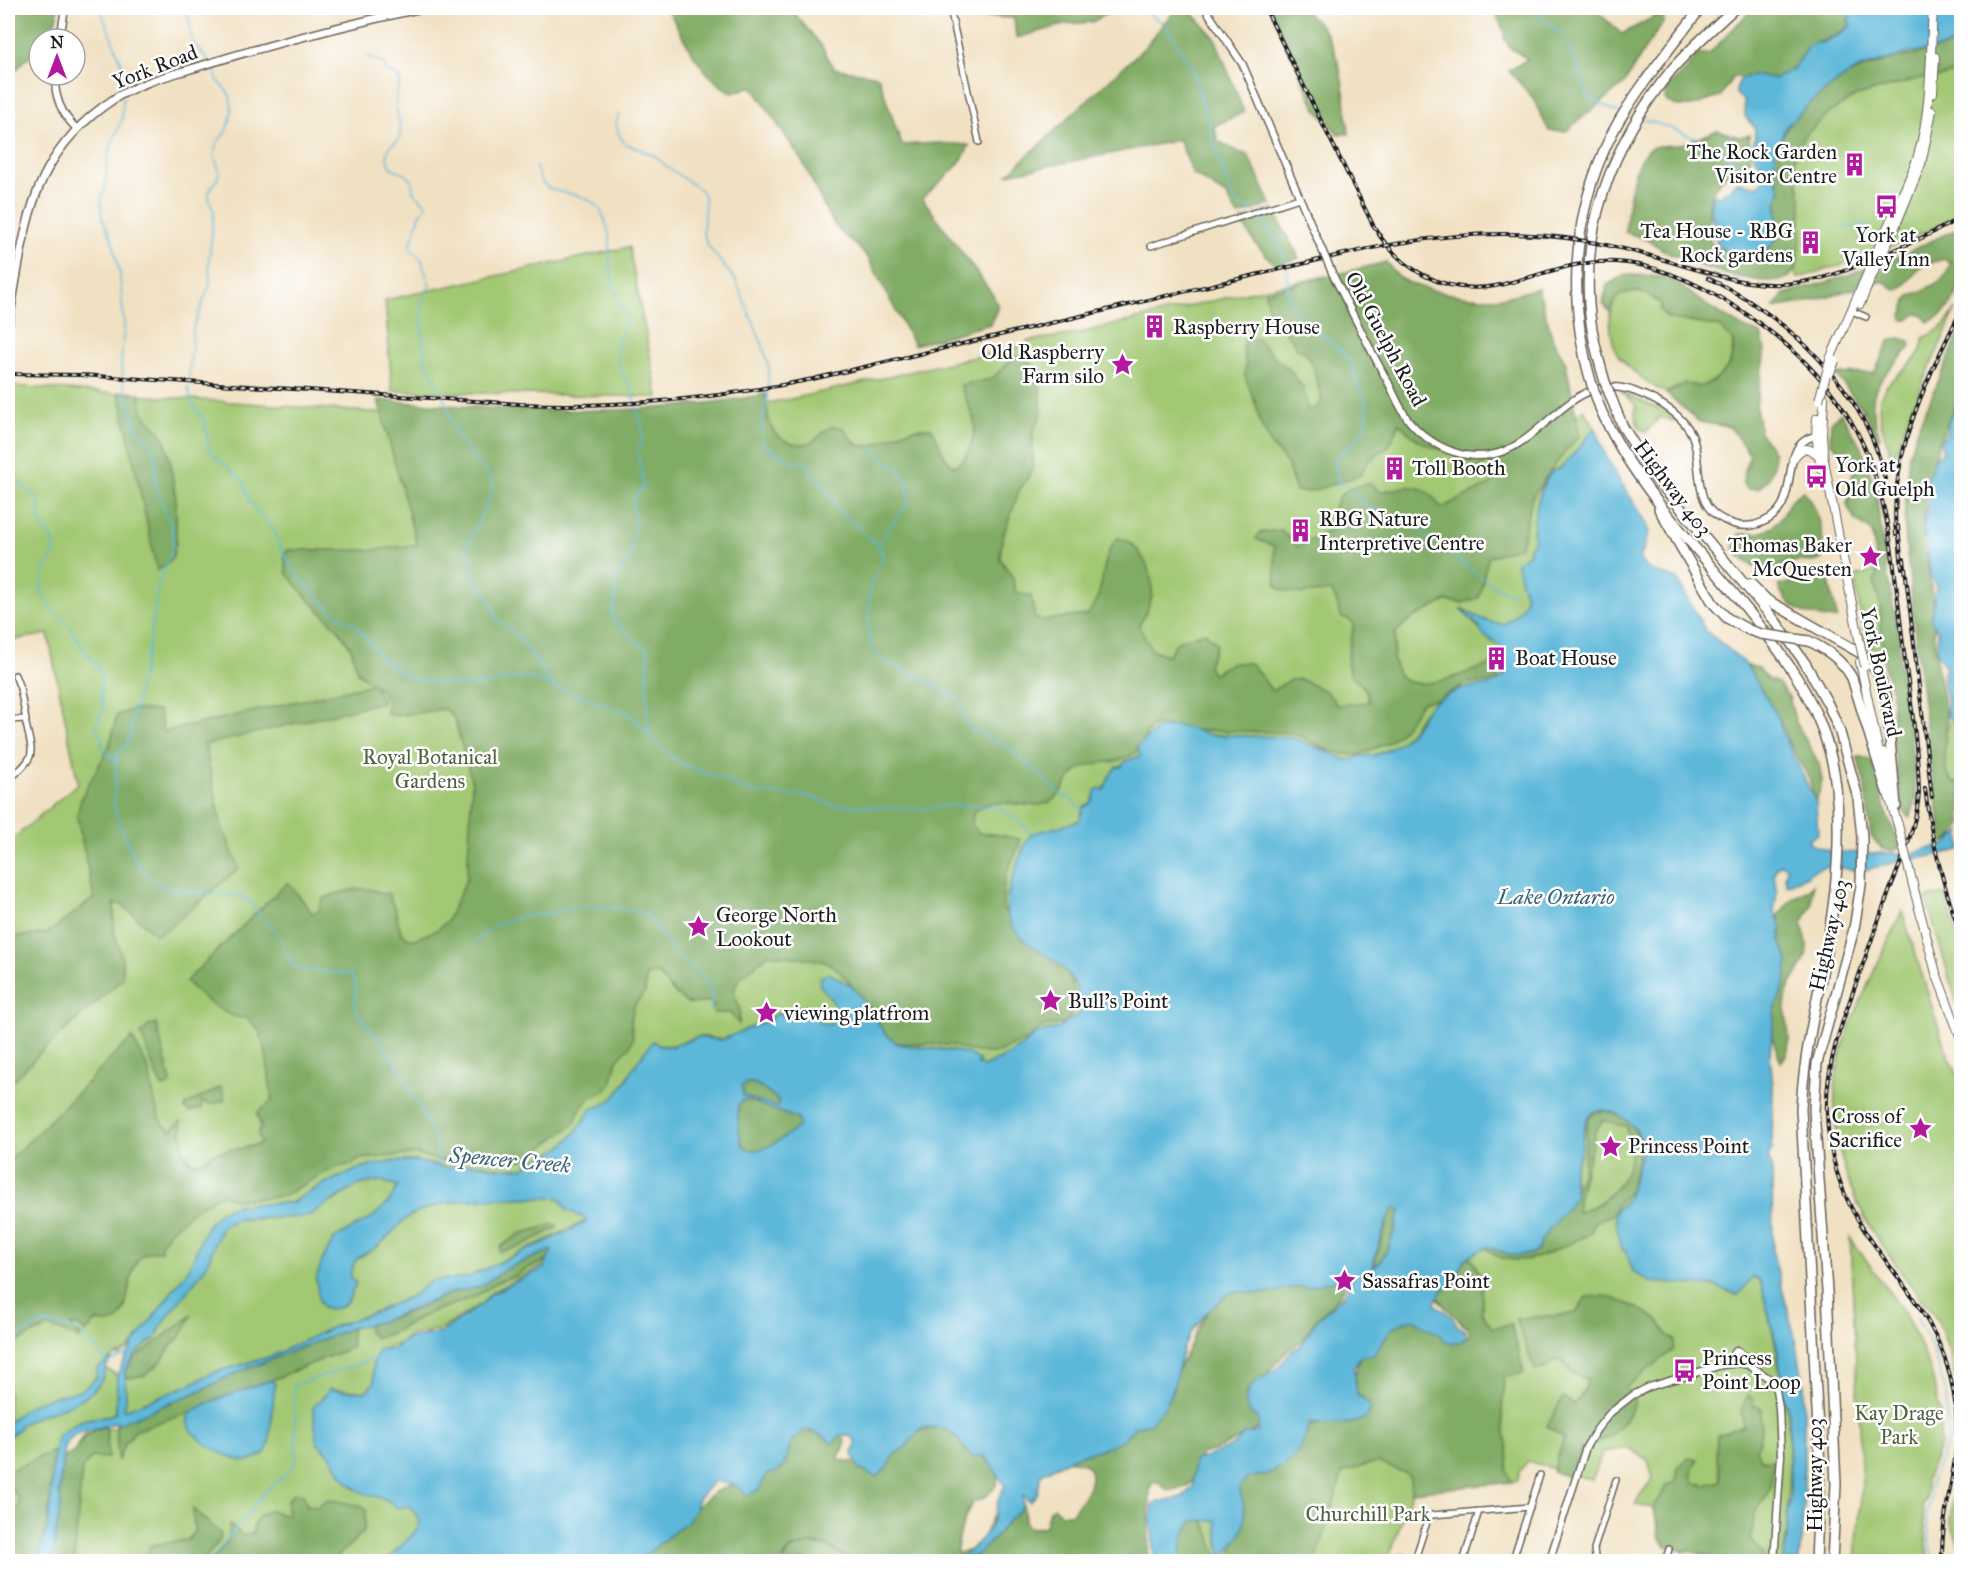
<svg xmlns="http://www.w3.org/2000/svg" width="1969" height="1569" viewBox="0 0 1969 1569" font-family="'IM FELL Great Primer',serif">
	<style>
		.green { fill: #a2c873; stroke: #5f7248; stroke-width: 1.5 }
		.forest { fill: #81ac65; stroke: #4e6440; stroke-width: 1.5; fill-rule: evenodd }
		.water { fill: #5bb7d9; stroke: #3c6a7a; stroke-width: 1.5; fill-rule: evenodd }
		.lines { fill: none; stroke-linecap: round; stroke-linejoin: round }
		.stream { stroke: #5bb7d9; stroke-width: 1.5 }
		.minor-casing { stroke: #676156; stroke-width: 8 }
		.tertiary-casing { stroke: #676156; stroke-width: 9 }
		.secondary-casing { stroke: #676156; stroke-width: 10 }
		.primary-casing { stroke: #676156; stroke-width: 10 }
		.motorway-casing { stroke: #676156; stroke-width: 12 }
		.minor { stroke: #fff; stroke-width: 5 }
		.tertiary { stroke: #fff; stroke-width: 6 }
		.secondary { stroke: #fff; stroke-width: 7 }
		.primary { stroke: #fff; stroke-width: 8 }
		.motorway { stroke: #fff; stroke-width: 9 }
		.rail-casing { stroke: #1c1c1c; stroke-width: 4 }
		.rail { stroke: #fff; stroke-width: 1.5; stroke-dasharray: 4.5; stroke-linecap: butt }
		.tertiary-bridge-casing { stroke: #676156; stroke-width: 9; stroke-linecap: butt }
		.primary-bridge-casing { stroke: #676156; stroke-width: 10; stroke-linecap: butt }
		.motorway-bridge-casing { stroke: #676156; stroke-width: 12; stroke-linecap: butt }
		.tertiary-bridge { stroke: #fff; stroke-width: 6 }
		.primary-bridge { stroke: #fff; stroke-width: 8 }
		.motorway-bridge { stroke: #fff; stroke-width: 9 }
		.labels { text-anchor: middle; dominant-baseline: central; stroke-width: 5; stroke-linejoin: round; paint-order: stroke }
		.street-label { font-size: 21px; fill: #1c1c1c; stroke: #fff }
		.poi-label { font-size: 21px; fill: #1c1c1c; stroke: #fff; text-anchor: start }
		.park-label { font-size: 21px; fill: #52613f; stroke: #fff }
		.water-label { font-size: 22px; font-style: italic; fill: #386271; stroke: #fff }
	</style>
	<rect width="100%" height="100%" fill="#fff"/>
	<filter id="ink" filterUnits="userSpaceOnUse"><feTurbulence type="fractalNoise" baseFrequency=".0167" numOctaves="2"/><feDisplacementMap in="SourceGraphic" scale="12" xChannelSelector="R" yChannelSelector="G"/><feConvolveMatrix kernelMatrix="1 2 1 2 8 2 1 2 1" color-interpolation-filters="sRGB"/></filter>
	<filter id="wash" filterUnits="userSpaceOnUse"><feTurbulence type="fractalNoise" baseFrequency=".008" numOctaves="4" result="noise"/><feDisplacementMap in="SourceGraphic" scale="24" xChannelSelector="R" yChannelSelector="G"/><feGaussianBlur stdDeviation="1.35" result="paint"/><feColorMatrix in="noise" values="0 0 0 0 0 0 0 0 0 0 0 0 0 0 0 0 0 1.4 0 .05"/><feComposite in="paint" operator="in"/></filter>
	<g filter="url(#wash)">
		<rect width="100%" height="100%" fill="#f1e1c3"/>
		<!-- green -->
		<g class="green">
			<path d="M1961,42V213C1911,242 1854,262 1798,278L1775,242C1779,225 1772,204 1781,191L1774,175L1776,150L1785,128L1796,116L1844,77L1861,68L1912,52L1928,51Z"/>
			<polygon points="629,247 658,397 392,391 385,300"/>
			<path d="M1326,276L1378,392L1486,463H1492L1494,467L1527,455L1584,409L1596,429C1590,432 1590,434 1586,439C1577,452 1566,468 1550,472L1541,488L1533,529L1534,541L1529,547V553L1517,563C1520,596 1540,595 1505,624C1488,624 1477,615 1462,610L1488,639L1503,648L1506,661L1505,675L1494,684L1457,690L1448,697L1437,700L1423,713L1410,732L1394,748L1372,756H1362L1353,760H1347L1291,737L1211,735L1185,727L1140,752V756L1126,761L1125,764L1095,798L1079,821C1060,823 1051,837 1031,834L1018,861L1007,899L1056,960L1074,978L1081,999L1079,1014L1058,1028L1036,1034L1024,1045L1003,1058L983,1067L976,1064L979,1061C954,1044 935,1052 908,1046C895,1043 894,1037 884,1032C872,1026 835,1025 820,1023C807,1022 793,1016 780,1013L774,1014C769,1022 731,1039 720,1039C713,1040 704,1035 697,1037C681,1041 669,1051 653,1042C645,1052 636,1062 630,1074C619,1093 615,1102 592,1109C579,1126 571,1144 549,1154C537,1160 534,1158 524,1168H498L481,1164H457L448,1168L415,1161H394L364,1167L321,1185L291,1203L237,1205L221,1211L196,1253L188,1270L158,1314L132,1346L119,1356V1354L111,1358L85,1390L15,1416L8,1423V843L78,783L48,634L8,641V402L11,386L492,421L674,418L791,399L1027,345V341L1076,334L1249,292Z"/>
			<path d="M1630,292L1644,293L1693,323L1708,324L1720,327L1733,341L1732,357L1724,373L1709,384L1699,387L1686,383L1666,393C1655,389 1624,365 1618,355C1611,345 1605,305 1617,296C1620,294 1627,293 1630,292Z"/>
			<path d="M1956,309L1912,407L1893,460C1888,442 1876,420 1880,401C1885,372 1924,367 1923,338C1939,332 1947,323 1956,309Z"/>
			<polygon points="1621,392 1668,413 1676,422 1660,417 1646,432 1639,428 1635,415 1636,405"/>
			<polygon points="1878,571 1874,581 1880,605 1883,647 1867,649 1856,589 1856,576"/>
			<path d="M1954,716L1961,717L1962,779L1959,783H1953C1938,765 1941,734 1954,716Z"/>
			<polygon points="1945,894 1961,947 1961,1013 1956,1001 1926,898"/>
			<path d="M1902,911L1943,1042L1961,1083V1412C1957,1382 1949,1338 1932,1312C1928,1306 1922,1301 1918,1295C1906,1279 1895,1263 1883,1247C1841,1188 1821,1111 1845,1040C1860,998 1883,953 1902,911Z"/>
			<path d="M1606,1110L1629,1120L1640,1137L1642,1155L1633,1181L1631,1193L1620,1208L1618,1229L1622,1249L1626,1252L1633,1271L1691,1283L1715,1286L1737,1295L1753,1277L1760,1280L1776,1347L1783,1398L1788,1413L1789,1467L1787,1515L1788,1523L1783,1561H1719L1699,1549L1684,1553L1658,1530L1654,1508L1635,1505C1640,1492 1646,1489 1653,1478L1648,1460L1629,1448L1603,1452L1592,1480L1528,1461L1520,1470L1517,1481L1412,1490L1388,1561H1184L1190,1525L1310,1442V1419L1342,1426L1447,1344L1474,1335L1459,1321L1455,1313L1446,1308L1438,1299L1439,1295L1470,1254L1579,1192L1572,1175L1580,1154L1587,1118L1595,1111Z"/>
			<path d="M381,1181L398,1186L389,1202L373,1217L334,1239L322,1261L348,1301L356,1283L350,1275C356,1250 363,1259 379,1245C389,1237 397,1226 406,1219C443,1193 516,1198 560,1198L567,1210L588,1220L468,1277L431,1281L413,1295L380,1310L333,1327L272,1356L212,1373L189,1385L124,1411L126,1400L124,1370L137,1353L158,1335L160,1327L216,1241L222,1226L238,1219H263L334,1201L358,1185Z"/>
			<polygon points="1850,1238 1905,1314 1923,1351 1932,1375 1940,1413 1940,1444 1926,1480 1926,1499 1922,1505 1929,1561 1855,1561 1862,1487"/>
			<path d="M555,1245L547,1264L492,1292L485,1301L442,1329L411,1335L396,1345L378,1350L373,1364L374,1383L365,1392L330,1389L316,1405L413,1503L423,1517L416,1531L386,1561L60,1562L76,1450C81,1427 102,1429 121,1428L351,1328L369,1323Z"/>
			<polygon points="105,1368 117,1375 116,1412 111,1415 82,1420 68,1428 53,1471 39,1554 40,1561 8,1562 8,1437 19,1429 20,1425 42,1414 50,1413 51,1411 65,1407 102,1380"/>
			<polygon points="1961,1445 1962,1561 1958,1562 1960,1548 1950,1521"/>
		</g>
		<!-- forest -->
		<g class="forest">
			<polygon points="8,8 58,8 57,16 49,39 39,39 39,50 26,59 8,79"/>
			<path d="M667,8H790L821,45L834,68L878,76L902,145L936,143L969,145C962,167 938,183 922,198L993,295L998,307L990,324L914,345L868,258L856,245L840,232L828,215L804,164L752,86L733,93C700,77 684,38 667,8Z"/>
			<polygon points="984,8 1117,8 1092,22 1067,24 1016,38 1014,18 986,17"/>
			<polygon points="1180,8 1188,8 1215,38 1244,112 1214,126 1218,141 1236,151 1248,155 1271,204 1238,216 1226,195 1193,174 1179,140 1008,174 1145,47 1168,18"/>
			<path d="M1270,8H1300C1306,14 1316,19 1321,26C1343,55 1345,100 1349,134H1338L1316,109Z"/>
			<path d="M1493,8H1589C1599,10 1611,26 1622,34L1665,11L1663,23L1644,50L1624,84L1566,131H1549L1532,97L1509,71L1528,59L1510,48L1504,38L1505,33Z"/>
			<path d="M1753,8H1854L1852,25L1835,36L1809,46L1794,68L1775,79L1745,80L1737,76L1732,78L1721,96C1704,102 1683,113 1666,101C1661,86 1674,82 1682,74C1688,68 1692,60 1697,54H1709Z"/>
			<path d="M1961,42V71L1938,77H1925L1856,96L1832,111L1803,137L1794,160L1801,199V240L1796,269L1789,277L1779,281H1761L1729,275L1686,261L1687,258L1670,254L1646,239L1625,232C1628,211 1630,155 1654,147C1661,145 1670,146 1677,145C1692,142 1704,136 1717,130L1739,137L1749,135C1749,143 1751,155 1750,161C1734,168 1717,179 1711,196C1709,203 1710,213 1709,220C1708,230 1708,239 1714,248L1768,250C1780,224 1778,193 1779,164C1780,157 1779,148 1781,141C1784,132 1791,121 1797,114C1837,61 1904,61 1961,42Z"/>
			<polygon points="1273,209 1299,258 1275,265 1255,243 1241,221"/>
			<path d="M1961,227C1961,263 1969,306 1928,322L1922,315L1916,314L1909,320H1903L1901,316C1906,310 1905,302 1910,296C1929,287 1945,284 1951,262L1944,259L1921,266L1902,288L1896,290L1883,281L1803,303L1773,308L1784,294L1834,280L1895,258Z"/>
			<path d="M1386,262C1391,267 1396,276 1402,279C1421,291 1480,301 1502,297C1514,296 1526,291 1538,288L1553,340L1566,363L1580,436L1566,450L1532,497L1521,546L1489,557C1483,570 1484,584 1479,598L1462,603L1446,601L1409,620L1396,632L1393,659L1398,674C1401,677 1406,681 1410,682C1437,689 1472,668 1498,663V678L1491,682L1466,683L1439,699L1422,702L1401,732L1387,743L1359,755L1343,754L1325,749L1294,733L1195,730L1154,725C1144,731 1145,744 1137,751C1115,768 1100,758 1080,769C1068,775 1064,792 1053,800C1037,813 1005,797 985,805C981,807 977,810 973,813L972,825L979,833L994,834L1020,839C1020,851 1011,859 1008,870C1003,883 1003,896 1003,909C1018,931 1040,942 1058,960C1073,975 1083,1008 1064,1023L1042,1027L1025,1042L1012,1045L999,1053H990L976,1052L950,1045L898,1043L889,1040C875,1021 846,968 825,962C807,957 787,957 769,954C759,965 730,977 735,996C736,999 738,1002 739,1005C740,1011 739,1018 739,1024L730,1013H714L712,1002C704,1000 699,1004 692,1004C681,1003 664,982 658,974L646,975L645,992L634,1006L631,1020L633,1039L630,1046L617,1060L611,1084L602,1092L589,1098L579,1111L575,1123L529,1157L522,1160L484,1159L472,1151L441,1161L416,1154L359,1159L353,1164L337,1167L320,1175L284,1196L237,1200L222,1195L216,1197L194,1210L169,1232L161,1244V1251C109,1246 148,1338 96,1321L86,1333L78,1326L71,1325L81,1337L79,1339L56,1329L48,1327L8,1346V1161C51,1122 90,1078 132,1038C138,1048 144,1058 148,1069C153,1085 154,1123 171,1130L181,1121L184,1150L191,1162C201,1164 208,1155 218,1152C232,1148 247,1149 261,1143L258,1134L261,1127L257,1113L272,1101L267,1059L260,1032L247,1018C228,1020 198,995 186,981L288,882L313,914L319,910L323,899C339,891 368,884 383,894L388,893L395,909L401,933L412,940L437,930L447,921L467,878L472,783L455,720L450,713L444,709L394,716L386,712L388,701L380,689L374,685L383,702L205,745L222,827L239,868L171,926L156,935L122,904H114V931L122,958L123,978L41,1052L8,1086V938L48,933L94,898L77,816L82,796L109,747L117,715L133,709L159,711L163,732L372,684L357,672L351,648L338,629L309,600L287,574L284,555L288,550H371L417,545L378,400C507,411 638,419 766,394C767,402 767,421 771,427C778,441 803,450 816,439C828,430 827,424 844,428C862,461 878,441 903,432C912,428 921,428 931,428C942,443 939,454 953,466C962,464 965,457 969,449C983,420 967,411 961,385L991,379L1012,360L1013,356H1017L1033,364L1039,378L1042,413L1033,431V469L1019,491L1002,539L1000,559L1012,576L1016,592L1031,596L1035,618L1042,620L1088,615C1092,608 1097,600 1099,593C1105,574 1103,552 1118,538C1141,542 1154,575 1152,595C1151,605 1143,617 1139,626L1152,650L1168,655L1178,641L1205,632L1217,644L1208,665L1212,674H1215C1226,663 1236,661 1252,664L1272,691L1290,680L1300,679L1326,691L1337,705L1369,702C1369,699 1367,692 1365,689C1358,679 1351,682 1348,666C1345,653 1354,638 1353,623L1348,619L1342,618C1337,609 1338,599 1331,591C1312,593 1292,598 1276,586L1274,546L1256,539L1259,533L1281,530L1298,547L1331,529C1333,499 1339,486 1372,484L1380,492C1408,486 1424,480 1441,508L1491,484L1497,472L1492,463H1486L1471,476L1461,472L1455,454C1430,447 1416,443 1399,423L1388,448L1380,452L1366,464L1361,475L1309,492L1296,491L1287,463L1272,446L1260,423L1256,405L1245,376L1246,364L1243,348L1245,339H1258L1277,360L1289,369L1303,387L1308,410L1314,409L1322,402L1312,362L1303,350H1298L1292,340L1269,312L1265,292Z"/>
			<path d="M1631,275L1662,277L1675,282L1709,307L1742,327L1761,334L1765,350L1756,406L1760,432L1774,453L1773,466L1769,478L1758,489H1748L1743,484L1744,471L1750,455L1730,427L1699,422L1666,393L1686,383L1699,387C1719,381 1737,363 1733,341L1720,327L1667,318L1660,310L1661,304C1645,288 1615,284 1611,313L1603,303L1607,285L1623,276Z"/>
			<polygon points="1961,330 1961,389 1938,446 1926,493 1923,523 1924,542 1934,608 1934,634 1938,672 1947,722 1944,756 1949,778 1954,783 1959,783 1961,779 1961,826 1952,838 1944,843 1933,784 1917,653 1905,532 1905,500 1909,454 1920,423"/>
			<path d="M1899,338L1910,341L1911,347C1880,380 1862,389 1880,437L1877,438L1865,413L1836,374L1874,373L1890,340Z"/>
			<polygon points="119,392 139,393 144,414 164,437 170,460 176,499 176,542 172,559 157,571"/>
			<polygon points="1841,413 1863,450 1876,492 1886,568 1899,636 1900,673 1910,729 1916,800 1910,818 1904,812 1897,774 1893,741 1892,691 1884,666 1880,605 1874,581 1878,571 1872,532 1855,520 1847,505 1854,469 1843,454 1830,442 1831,422"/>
			<path d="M1803,491C1820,511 1825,534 1822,559C1815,564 1807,561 1798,561C1790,562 1783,566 1775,568C1760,572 1742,562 1734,549L1735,540L1740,534L1759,533L1768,530L1781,518L1790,501Z"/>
			<path d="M1828,576L1837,617L1836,619C1811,618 1788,611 1778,586L1795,581Z"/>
			<polygon points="1744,665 1758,668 1768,679 1778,683 1789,697 1795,720 1819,764 1822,780 1818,796 1813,806 1814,796 1809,778 1789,743 1779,719"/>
			<path d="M1857,756L1869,759L1873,763C1880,792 1885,818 1901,843L1899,848L1893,851L1882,849L1871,836L1864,782Z"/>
			<path d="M1813,884L1812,904L1802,923C1803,931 1807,938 1807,946C1808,966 1792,976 1787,993C1780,1016 1799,1043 1781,1062L1771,1035L1780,950L1779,914L1793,898L1808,890Z"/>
			<polygon points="156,1023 171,1082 167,1087 162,1087 155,1072 141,1034 148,1026"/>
			<path d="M748,1082C761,1085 770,1092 779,1100V1106L776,1107C764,1105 754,1100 743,1095L742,1086Z"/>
			<polygon points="221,1087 225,1100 210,1105 201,1101 202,1108 190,1112 185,1109 186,1105"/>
			<path d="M743,1100H748L798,1119L799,1127C788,1135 757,1159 744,1147C738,1142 738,1113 738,1105Z"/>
			<path d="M1606,1111L1629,1120L1639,1139L1638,1159L1630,1190L1616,1206L1612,1215L1594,1222L1591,1233C1564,1246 1531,1268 1500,1257C1493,1254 1486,1249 1480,1245L1571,1199L1583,1170L1588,1119L1595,1112ZM1603,1121C1612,1121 1617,1126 1627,1126C1627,1135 1630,1146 1630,1154C1630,1181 1601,1208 1577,1212L1579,1195L1596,1129Z"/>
			<path d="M1396,1207L1400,1210C1396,1226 1387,1259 1373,1268L1389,1216L1393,1208Z"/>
			<polygon points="552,1225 557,1225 557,1228 521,1246 500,1252 500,1247 520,1234"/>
			<path d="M597,1225L576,1250L528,1268L516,1276L499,1281L474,1297L429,1313L392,1333L375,1338L368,1331L369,1323C398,1320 425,1305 451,1293C500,1272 549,1249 597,1225Z"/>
			<path d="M1467,1253C1485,1277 1483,1284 1482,1313L1492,1328L1511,1324L1524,1373L1504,1377L1502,1415L1509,1457L1507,1470L1512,1482L1411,1492L1410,1478L1405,1473L1377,1462L1343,1472L1316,1561L1233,1562L1232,1540L1238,1477L1306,1427L1356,1414L1364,1408L1363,1398L1355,1392L1354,1377L1362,1352L1396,1322L1417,1318L1456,1339L1468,1336L1469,1333L1467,1327L1445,1307L1438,1296Z"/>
			<path d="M1347,1275V1280L1341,1294L1311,1326L1304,1339L1288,1350L1263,1378L1248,1387L1246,1396L1259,1414V1428L1216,1450L1203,1453L1198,1459L1193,1481L1186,1487L1168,1491L1157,1482L1152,1483L1150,1490L1148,1553L1145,1561H853C827,1543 820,1539 789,1549L782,1561L635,1562L707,1498L719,1490L738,1483L801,1432L841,1434C848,1443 845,1447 839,1456L840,1460L870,1464C894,1448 925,1415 954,1432C963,1438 971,1446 979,1453C989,1461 1000,1468 997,1482C996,1488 988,1495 983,1499C981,1501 977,1500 974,1502C967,1507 956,1544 957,1553C984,1551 983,1533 994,1515C999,1508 1014,1502 1022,1498L1026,1526L1034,1528L1045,1526L1049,1510L1054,1507L1061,1514H1071C1079,1503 1103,1476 1084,1464C1079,1461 1071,1461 1065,1460L1166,1396L1199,1326L1211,1307L1228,1293Z"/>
			<path d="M1605,1296C1621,1301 1650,1311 1660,1323C1667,1332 1664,1335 1675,1340L1674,1349L1626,1387L1635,1402C1623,1427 1610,1442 1582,1447L1571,1478L1553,1471L1564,1438L1547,1426L1563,1397L1575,1405L1585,1389L1587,1379L1573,1374L1562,1362L1555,1360L1544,1369L1535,1370L1516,1319C1536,1316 1556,1317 1576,1313L1586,1297Z"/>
			<polygon points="192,1315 181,1336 170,1347 161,1362 145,1375 123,1379 124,1370 135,1358"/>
			<polygon points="351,1328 352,1347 272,1380 213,1401 190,1413 162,1421 135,1431 125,1443 118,1461 116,1425 202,1390 234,1374"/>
			<path d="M1748,1395L1752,1398L1753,1405L1762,1408L1760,1441L1756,1449L1760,1459L1766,1461L1774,1460L1771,1487L1755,1513L1751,1539L1762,1553L1764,1561H1712L1710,1556L1666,1546L1659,1536L1654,1508L1667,1485L1676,1482L1678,1467L1689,1458L1698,1460C1692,1467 1690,1475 1694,1483L1705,1485L1721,1481L1716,1451L1717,1435L1744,1426L1741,1411Z"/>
			<path d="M106,1426L108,1458L93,1457L82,1468L74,1561L52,1562L61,1500L59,1493L64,1457L73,1453C81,1439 90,1430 106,1426Z"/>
			<polygon points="54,1451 48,1524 39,1554 40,1561 8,1561 8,1527 15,1518 19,1504 18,1497 10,1488 8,1489 8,1471"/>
			<path d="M295,1493L303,1494L307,1505L318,1507C328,1496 337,1501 349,1504C357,1506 361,1502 366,1510L364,1531L333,1561H212L229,1539L230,1525L244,1536L253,1533C253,1519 259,1514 272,1510L283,1515L288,1513C286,1503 285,1499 295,1493Z"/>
			<polygon points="193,1509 221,1534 220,1540 203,1561 144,1561 151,1545 188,1540 194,1531"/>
			<path d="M1187,1516H1201C1210,1529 1213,1547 1219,1561L1178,1562L1180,1535Z"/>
			<polygon points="809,1544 829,1547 850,1561 783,1561 790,1550"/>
		</g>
		<!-- water -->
		<g class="water">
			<path d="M1851,8H1961V42L1928,51L1912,52L1861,68L1844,77L1811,102L1785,128L1776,150L1775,176L1781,191C1770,206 1785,226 1775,241C1763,260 1731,263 1718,244C1712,235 1717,223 1710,212L1713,194L1720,196L1738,182L1759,186L1769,171L1756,160L1752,150L1755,136V128L1745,116L1744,101L1736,94V89L1741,78L1759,75L1775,79L1794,68L1809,46L1814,43H1822L1842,33L1851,25L1848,20L1852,13Z"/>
			<path d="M1961,400V723L1947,717C1946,711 1948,703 1946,697C1944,687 1940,679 1946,668L1937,652L1938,631L1931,620L1936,587L1930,574L1927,542L1923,530L1930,490L1927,479L1937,455L1943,453L1940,441L1946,436L1949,419Z"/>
			<path d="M1596,429C1604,462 1630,494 1647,524L1649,533L1640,559C1647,574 1663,573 1677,579L1706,631L1742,660L1749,669L1779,719L1782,732L1816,802L1818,834L1808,841L1810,844L1832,852L1914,854L1925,849L1946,845L1961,831V849L1960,850L1912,860H1903L1861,871L1828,866L1814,870L1807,876L1787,885L1785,877L1787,868L1781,864L1776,868L1774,875L1777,893L1774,910L1782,928L1780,939L1788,961L1784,986L1775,1009L1770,1054L1773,1087L1772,1149L1768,1157L1772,1167L1773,1254L1797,1345L1804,1385V1506L1799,1561H1783L1787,1540V1514L1790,1497L1789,1412L1784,1398L1777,1347L1760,1280L1753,1277L1738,1295L1715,1286L1650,1282L1633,1271L1626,1252L1622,1249L1615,1218L1616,1209C1629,1203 1630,1190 1634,1178C1638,1164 1643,1153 1640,1138C1636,1121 1598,1097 1587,1119C1582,1128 1583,1142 1581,1151C1579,1159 1574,1165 1573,1173C1571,1180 1575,1189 1576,1196L1542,1239L1538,1251C1518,1260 1507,1254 1488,1247C1481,1250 1472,1254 1467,1258C1461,1264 1460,1273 1455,1279C1448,1288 1437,1292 1435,1304L1452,1317L1457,1325L1465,1331L1466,1337C1459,1345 1454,1345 1444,1341L1440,1335L1413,1319C1386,1327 1388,1335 1374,1355L1361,1356L1354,1368L1357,1394L1369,1404V1414C1359,1427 1324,1425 1308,1423C1307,1445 1291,1465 1270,1473C1263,1476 1254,1476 1247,1478L1239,1488C1250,1520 1246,1534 1221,1558L1216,1520L1193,1521C1183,1534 1181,1545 1181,1561H1160V1558L1154,1557L1151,1520L1153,1503L1182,1497L1193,1487L1194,1461C1209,1454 1236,1450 1243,1434L1258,1432V1418L1249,1413L1245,1402L1252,1384L1277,1369L1291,1351L1300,1346L1318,1319L1344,1295L1353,1276L1308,1287L1288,1288L1272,1293L1231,1292L1206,1313L1191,1332L1183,1349L1173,1389L1164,1408L1153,1420L1149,1424L1136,1426L1125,1438L1109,1447L1074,1457L1041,1474L1037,1494L1030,1502L1023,1495C1023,1498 1024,1502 1023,1505C1021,1510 1014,1515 1010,1519C996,1535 980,1561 956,1561C967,1555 987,1534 992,1523C998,1509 995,1500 1005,1486L985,1456L971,1457C954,1435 953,1424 921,1428L905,1448L893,1455L889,1466L876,1477L859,1469L853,1455L856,1442L849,1435L840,1436L833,1444L823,1436L805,1429C801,1433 794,1438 791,1443C784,1458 790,1471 767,1474L759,1490L747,1495L737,1486L714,1481L698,1499L695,1511L688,1521L638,1561H386L416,1531L420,1521L410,1506L397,1508C384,1493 372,1500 356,1489C338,1478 336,1455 317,1443L313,1407L324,1397L330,1388L334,1390L365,1392L374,1383L373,1364L378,1350L393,1349L408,1338L440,1333L482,1304L489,1295L544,1268L552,1250L508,1268L480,1287L454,1292L380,1322L351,1328L234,1374L202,1390L116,1425V1422C100,1432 71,1426 64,1448L59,1493L61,1500L52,1561H40C38,1549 45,1537 48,1525C54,1495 49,1464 58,1435L82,1420L111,1415L116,1412L117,1375L132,1346L188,1270L207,1226L221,1211L237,1205L291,1203L321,1185L364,1167L394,1161H415L447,1168L457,1164H481L498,1168H524C534,1158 537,1160 549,1154C571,1144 579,1126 592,1109C615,1102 619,1093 630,1074C636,1062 645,1052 653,1041L660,1046H673L698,1037L721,1040L771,1019L774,1014L787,1015L801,1006L809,1007L820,1023H831C838,1003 833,1000 820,986V977L829,973L850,985L859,994L884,1032L898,1044L967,1053L980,1061L977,1064L983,1067L1003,1058L1024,1045L1036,1034L1058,1028L1079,1014C1085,951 1016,958 1007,913C1005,902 1009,888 1013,877C1018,862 1022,847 1031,834L1079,821L1084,807C1092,804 1094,800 1095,791L1099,788L1104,790L1109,777L1116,767H1121L1126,761L1140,756L1137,747L1157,729L1176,726L1185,727L1211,735L1291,737L1347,760C1353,760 1356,758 1361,756C1365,755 1370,756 1375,755C1392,750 1405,740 1416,726C1423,716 1426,706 1436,701C1445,696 1457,690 1466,688C1483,684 1492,689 1505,675L1506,661L1503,648L1482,634L1480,628L1461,608C1475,616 1488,624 1505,624C1540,595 1520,596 1517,562L1529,553V547L1534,541C1532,516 1538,493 1551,472L1560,469L1585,441L1591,431ZM749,1082C761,1085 770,1092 779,1101V1106L776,1107L762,1102H758L743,1095L742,1086ZM743,1100H748L798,1119L799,1126C788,1135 758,1159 744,1147C738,1142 738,1113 738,1105ZM381,1181L398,1186L389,1202L373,1217L334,1239L322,1261L316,1279L319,1301L323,1307L331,1309L341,1307L348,1301L356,1283L350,1275C356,1250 363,1259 379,1245C389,1237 397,1226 406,1219C443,1193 516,1198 560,1198L567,1210L588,1220L571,1230L468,1277L431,1281L413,1295L380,1310L333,1327L272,1356L212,1373L189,1385L124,1410L126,1400L125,1370L137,1353L158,1335L160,1327L206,1267L222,1226L238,1219L306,1217L358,1185ZM1396,1207L1400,1210C1396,1227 1387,1258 1373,1268C1374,1257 1387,1214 1396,1207Z"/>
			<path d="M111,1358C106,1366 105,1374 101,1381C91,1398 70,1406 52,1411L51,1413L42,1414L20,1425L19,1429L8,1437V1423C19,1412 33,1402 49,1398C72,1391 79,1396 97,1377V1369Z"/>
			<path d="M272,1380L275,1384L269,1444L265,1453C260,1456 253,1460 248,1461C232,1463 175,1432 190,1414C199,1403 256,1386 272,1380Z"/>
		</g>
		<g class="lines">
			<!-- stream -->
			<g class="stream">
				<polyline points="100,8 125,72 124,89"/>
				<polyline points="183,8 189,19 192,42 208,60"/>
				<polyline points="1140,8 1165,24 1193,70 1220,163 1235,203 1252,211"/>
				<polyline points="1533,8 1549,26 1560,32 1568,45 1582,76 1589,98 1619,113"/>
				<path d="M366,55L384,64L387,72L398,76L400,84C388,108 405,117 399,140C386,147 383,155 392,168L404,173L412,180L413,191L427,205L420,215L410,247L421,259L430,285L423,299L422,323L424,357L448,407L450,420L461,441L473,458L491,476L492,492"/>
				<path d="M123,98L122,119L113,140L107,161L105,190L101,199L102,217L112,239L120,275L124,326L121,364L125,391L136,428L153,448L156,462V487L171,525L174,542L172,550L159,581L149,646L134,708L130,737L126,746L117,754L114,803L117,818L134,857L147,876L163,887L183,892L238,895L252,902L254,909L279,935L293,966C312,973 332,970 351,975L356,985L355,1004L358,1015L377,1037L399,1068L434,1135L439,1165"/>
				<polyline points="619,113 616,124 619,135 624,143 655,156 666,166 702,191 705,200 703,233 708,246 736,281 763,346 769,368 767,401 762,422 762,430"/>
				<path d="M1641,119C1681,130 1707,142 1741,165"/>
				<path d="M536,166C542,204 574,184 597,206C601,209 602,214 604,218C614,241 607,250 611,273C613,289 622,306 628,321L618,342L617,356L622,375L632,388L634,403L641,420L643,437L638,452"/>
				<path d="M1256,213C1268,225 1285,252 1287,269C1289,281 1285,293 1292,305C1304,328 1340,343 1351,363C1354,369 1354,378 1358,385C1366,400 1371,410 1364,428C1357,445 1340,449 1334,462L1339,483L1344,486"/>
				<polyline points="1842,228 1867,225"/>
				<polyline points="189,379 193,328 210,284 209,261 214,211 209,200 209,192 218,178 219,171 214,155 217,142 225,133 230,121 232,109 230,95 217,79 213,66"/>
				<polyline points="188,387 191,401 206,424 208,445 210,452 244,482 250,502 274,531 281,549 294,571"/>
				<path d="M15,403V414L10,434L13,457L9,464C11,481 25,488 38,498L41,525L54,541V554L44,571L41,591L51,609L68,624L82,647L96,664L102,677L101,698L104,706L96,726L103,743V748L115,761"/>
				<polyline points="762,435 762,444 789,460 806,463 843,514 879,546 883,558 871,584 868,626 871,645 874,652 882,660 924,679 956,698 970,728 1005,746 1021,758 1063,796 1069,798 1082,810"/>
				<polyline points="872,447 886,462 898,468 906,481 909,494 909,502 889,528 880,544"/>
				<polyline points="638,455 644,486 633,500 635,532 632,539 632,550 628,560 618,573 615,591 615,606 612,612 613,618 625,632 646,649 649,654 647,684 648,733"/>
				<polyline points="1350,491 1371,508 1419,530 1486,581 1504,591 1513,593"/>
				<polyline points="490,496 466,548 474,575 492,603 497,619 519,637 553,685"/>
				<path d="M297,575L326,605L341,618L356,625L383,661L407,676L418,680L453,685H484L511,678L533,679L624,711C640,720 648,735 661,748C683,769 704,772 732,782L735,787L760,793L808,796L832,805L921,809L956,805L994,807L1002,809L1022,824L1031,834"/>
				<path d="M474,942L496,925L523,916L554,913L569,907H605L646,913C654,924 662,937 671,948C686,964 725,985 708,1011"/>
				<polyline points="1917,1318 1931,1345 1946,1391 1948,1439 1929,1488 1931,1499 1926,1512 1933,1562"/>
				<polyline points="8,1339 43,1323 74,1329 86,1337 106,1362"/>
				<polyline points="107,1363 128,1354"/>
				<polyline points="209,1562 264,1493 285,1475 296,1462 294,1385 376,1358"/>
			</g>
		</g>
	</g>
	<g filter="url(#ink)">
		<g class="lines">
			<defs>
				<g id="minor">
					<polyline points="950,8 979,142"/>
					<polyline points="1151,246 1299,198"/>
					<polyline points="1852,311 1866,317"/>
					<polyline points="15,675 20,688 26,720"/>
					<path d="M8,720L25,719C33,758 38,753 8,781"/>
					<polyline points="1415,1559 1428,1519 1432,1515 1530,1507"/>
					<polyline points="1394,1562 1396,1557 1399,1555 1423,1562"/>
					<polyline points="1463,1562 1479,1511"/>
					<polyline points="1512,1562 1540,1475"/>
					<polyline points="1598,1562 1595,1557 1594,1549 1616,1480"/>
					<polyline points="1665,1562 1669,1549"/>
				</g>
				<g id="tertiary">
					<polyline points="1205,8 1243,65 1319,243"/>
					<polyline points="60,39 65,8"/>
					<path d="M55,75C54,96 62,115 77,129"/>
					<path d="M1334,277C1352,312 1369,348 1388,382C1395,395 1400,410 1410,422C1422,436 1436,446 1454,452C1538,479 1559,362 1636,392C1657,400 1682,414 1692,435C1704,463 1690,505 1724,520C1733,525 1744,527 1754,525C1812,511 1769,442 1820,435"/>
					<polyline points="1725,1363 1737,1350 1740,1352 1749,1365"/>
					<polyline points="1549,1562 1586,1447 1597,1429 1610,1413 1633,1395 1649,1387 1722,1365 1739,1363 1749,1365 1770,1379 1776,1390 1779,1408 1781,1455 1774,1562"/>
				</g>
				<path id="secondary" d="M8,325C17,279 23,218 44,176C60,144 85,118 114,99C141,81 176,74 207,64C278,42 349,24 422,8"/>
				<g id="primary">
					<polyline points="1933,93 1935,57"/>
					<polyline points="1895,227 1921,164 1932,111"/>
					<path d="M1884,235C1895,210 1908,185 1917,159C1932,111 1930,57 1933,8"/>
					<polyline points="1860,304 1872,276"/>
					<polyline points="1831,357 1868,272"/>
					<polyline points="1824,398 1822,435 1824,461 1860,644"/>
					<polyline points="1817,418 1816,435 1821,469"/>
					<path d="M1793,459C1801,447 1808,446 1818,455"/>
					<polyline points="1860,662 1880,757"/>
					<polyline points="1883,752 1891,791"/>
					<polyline points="1886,787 1898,825"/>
					<polyline points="1915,893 1936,973 1962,1041"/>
				</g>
				<g id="motorway">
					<path d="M1605,382C1600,365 1595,347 1592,329C1576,234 1613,141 1673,68C1692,47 1714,27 1735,8"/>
					<path d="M1592,385C1565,296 1573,200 1620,119C1644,80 1673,44 1701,8"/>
					<polyline points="1612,400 1623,427 1653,475 1776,622 1805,663 1827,702 1839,729 1858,798 1862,837 1861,885 1854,929 1817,1063 1814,1110 1827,1291 1836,1484 1832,1562"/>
					<path d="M1600,408C1633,484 1694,544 1746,608C1789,661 1829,716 1836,787C1843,855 1832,926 1818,993C1810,1035 1803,1067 1801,1109L1820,1467L1816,1562"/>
					<polyline points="1659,509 1713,603 1727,618 1749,630"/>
					<polyline points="1751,584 1767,600 1862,654 1878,673 1886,696 1896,806"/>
					<path d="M1809,641C1827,650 1842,660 1852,678L1887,792"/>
				</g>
			</defs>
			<!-- minor casing -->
			<use href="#minor" class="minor-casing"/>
			<!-- tertiary casing -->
			<use href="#tertiary" class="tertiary-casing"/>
			<!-- secondary casing -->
			<use href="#secondary" class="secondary-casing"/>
			<!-- primary casing -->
			<use href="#primary" class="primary-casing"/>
			<!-- motorway casing -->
			<use href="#motorway" class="motorway-casing"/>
			<!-- minor -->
			<use href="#minor" class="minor"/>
			<!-- tertiary -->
			<use href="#tertiary" class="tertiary"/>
			<!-- secondary -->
			<use href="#secondary" class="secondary"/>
			<!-- primary -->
			<use href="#primary" class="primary"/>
			<!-- motorway -->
			<use href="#motorway" class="motorway"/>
			<defs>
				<g id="rail">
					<path d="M1265,8L1373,225C1398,269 1444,295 1495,286C1536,278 1573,259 1616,262C1657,264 1699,284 1734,306C1800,348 1855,405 1877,482C1892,532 1896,585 1902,636C1908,688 1918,740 1919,792C1917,825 1903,856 1891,887C1879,918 1868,950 1857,981C1841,1025 1825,1066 1827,1113C1828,1152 1840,1192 1861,1225C1889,1270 1928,1308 1945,1359C1956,1391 1959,1425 1955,1458C1950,1493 1941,1526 1942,1562"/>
					<path d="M1708,278C1788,317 1866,389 1885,479"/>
					<path d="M8,374L81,375L520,404C619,408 716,399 813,379L1340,255C1415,238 1489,228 1566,238C1595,242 1623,248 1651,256C1683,265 1715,277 1748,282C1802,291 1849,271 1897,249C1919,239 1941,230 1962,216"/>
					<polyline points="1898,526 1902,568"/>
					<path d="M1896,535C1889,452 1927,380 1962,308"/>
					<polyline points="1904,559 1932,797"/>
					<path d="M1925,788C1931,838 1944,890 1962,937"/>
				</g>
			</defs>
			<!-- rail casing -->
			<use href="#rail" class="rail-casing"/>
			<!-- rail -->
			<use href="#rail" class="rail"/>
			<defs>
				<polyline id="tertiary-bridge" points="1319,243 1334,277"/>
				<g id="primary-bridge">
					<polyline points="1868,272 1884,235"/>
					<polyline points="1872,276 1895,227"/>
					<polyline points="1830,373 1835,361"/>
					<polyline points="1819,400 1831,357"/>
					<polyline points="1860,644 1865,666"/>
					<polyline points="1898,825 1915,893"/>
				</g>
				<g id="motorway-bridge">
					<polyline points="1605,382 1612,400"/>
					<polyline points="1592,385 1600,408"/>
					<polyline points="1749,630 1761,634 1809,641"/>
				</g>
			</defs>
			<!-- tertiary-bridge casing -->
			<use href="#tertiary-bridge" class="tertiary-bridge-casing"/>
			<!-- primary-bridge casing -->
			<use href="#primary-bridge" class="primary-bridge-casing"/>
			<!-- motorway-bridge casing -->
			<use href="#motorway-bridge" class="motorway-bridge-casing"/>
			<!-- tertiary-bridge -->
			<use href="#tertiary-bridge" class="tertiary-bridge"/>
			<!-- primary-bridge -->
			<use href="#primary-bridge" class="primary-bridge"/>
			<!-- motorway-bridge -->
			<use href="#motorway-bridge" class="motorway-bridge"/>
		</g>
	</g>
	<!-- icons -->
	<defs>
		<symbol id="building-bare" viewBox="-9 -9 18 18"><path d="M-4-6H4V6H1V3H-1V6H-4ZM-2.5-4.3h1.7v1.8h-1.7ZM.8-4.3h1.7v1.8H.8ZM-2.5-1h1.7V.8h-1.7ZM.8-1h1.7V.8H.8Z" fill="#b5179e" stroke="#fff" stroke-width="2.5" paint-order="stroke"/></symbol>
		<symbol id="bus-bare" viewBox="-9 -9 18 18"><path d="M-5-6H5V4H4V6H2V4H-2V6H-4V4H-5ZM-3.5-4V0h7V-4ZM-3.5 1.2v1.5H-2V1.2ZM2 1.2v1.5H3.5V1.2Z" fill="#b5179e" stroke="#fff" stroke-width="2.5" paint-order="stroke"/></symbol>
		<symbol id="sight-bare" viewBox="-9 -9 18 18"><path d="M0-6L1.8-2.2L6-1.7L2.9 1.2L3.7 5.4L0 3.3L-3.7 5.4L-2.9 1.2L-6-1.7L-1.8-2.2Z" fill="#b5179e" stroke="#fff" stroke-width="2.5" paint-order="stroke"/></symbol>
	</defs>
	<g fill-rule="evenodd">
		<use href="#building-bare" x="1838" y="148" width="33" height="33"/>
		<use href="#bus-bare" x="1870" y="190" width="33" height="33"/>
		<use href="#building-bare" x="1794" y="226" width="33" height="33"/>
		<use href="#building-bare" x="1138" y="310" width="33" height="33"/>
		<use href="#sight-bare" x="1106" y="348" width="33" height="33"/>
		<use href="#building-bare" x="1378" y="452" width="33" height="33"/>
		<use href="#bus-bare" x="1800" y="460" width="33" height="33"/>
		<use href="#building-bare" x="1284" y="514" width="33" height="33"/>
		<use href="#sight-bare" x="1854" y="540" width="33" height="33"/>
		<use href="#building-bare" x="1480" y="642" width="33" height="33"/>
		<use href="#sight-bare" x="682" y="910" width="33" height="33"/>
		<use href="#sight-bare" x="1034" y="984" width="33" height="33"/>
		<use href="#sight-bare" x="750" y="996" width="33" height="33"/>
		<use href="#sight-bare" x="1904" y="1112" width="33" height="33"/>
		<use href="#sight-bare" x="1594" y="1130" width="33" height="33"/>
		<use href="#sight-bare" x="1328" y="1264" width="33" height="33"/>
		<use href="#bus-bare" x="1668" y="1354" width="33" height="33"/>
	</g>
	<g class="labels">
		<!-- street labels -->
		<g class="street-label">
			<text transform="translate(155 67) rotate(-21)">York Road</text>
			<text transform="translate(1386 339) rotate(62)">Old Guelph Road</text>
			<text transform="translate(1673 488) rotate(53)">Highway 403</text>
			<text transform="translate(1881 672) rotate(78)">York Boulevard</text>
			<text transform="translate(1829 935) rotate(-77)">Highway 403</text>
			<text transform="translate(1815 1475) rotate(-90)">Highway 403</text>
		</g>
		<!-- poi labels -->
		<g class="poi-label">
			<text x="1837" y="152" text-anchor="end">The Rock Garden<tspan x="1837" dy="24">Visitor Centre</tspan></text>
			<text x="1793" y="231" text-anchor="end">Tea House - RBG<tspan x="1793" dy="24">Rock gardens</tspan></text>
			<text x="1886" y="235" text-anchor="middle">York at<tspan x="1886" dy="24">Valley Inn</tspan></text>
			<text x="1173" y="327">Raspberry House</text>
			<text x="1104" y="352" text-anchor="end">Old Raspberry<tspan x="1104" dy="24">Farm silo</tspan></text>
			<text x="1835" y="465">York at<tspan x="1835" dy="24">Old Guelph</tspan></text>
			<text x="1412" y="468">Toll Booth</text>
			<text x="1319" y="519">RBG Nature<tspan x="1319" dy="24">Interpretive Centre</tspan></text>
			<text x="1852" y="545" text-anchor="end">Thomas Baker<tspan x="1852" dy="24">McQuesten</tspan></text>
			<text x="1515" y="658">Boat House</text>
			<text x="716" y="915">George North<tspan x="716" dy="24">Lookout</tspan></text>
			<text x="1068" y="1001">Bull's Point</text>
			<text x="784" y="1013">viewing platfrom</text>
			<text x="1902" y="1116" text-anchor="end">Cross of<tspan x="1902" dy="24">Sacrifice</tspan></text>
			<text x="1628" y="1146">Princess Point</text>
			<text x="1362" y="1281">Sassafras Point</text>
			<text x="1702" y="1358">Princess<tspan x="1702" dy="24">Point Loop</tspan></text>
		</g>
		<!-- park labels -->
		<g class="park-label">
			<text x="430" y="757">Royal Botanical<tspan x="430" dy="24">Gardens</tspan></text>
			<text x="1899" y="1413">Kay Drage<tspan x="1899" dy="24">Park</tspan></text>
			<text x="1368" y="1514">Churchill Park</text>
		</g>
		<!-- water labels -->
		<g class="water-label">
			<text x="1556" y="896">Lake Ontario</text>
			<text transform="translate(510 1160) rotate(5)">Spencer Creek</text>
		</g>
	</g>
	<!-- margin -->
	<rect width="1969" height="1569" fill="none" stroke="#fff" stroke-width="30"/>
	<!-- north arrow -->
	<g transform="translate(57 57)"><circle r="28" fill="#ffffff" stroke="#a4a4a4" stroke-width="1.5"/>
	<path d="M0-4.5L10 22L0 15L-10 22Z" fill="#b5179e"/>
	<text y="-9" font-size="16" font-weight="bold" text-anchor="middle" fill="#1c1c1c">N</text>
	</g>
</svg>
